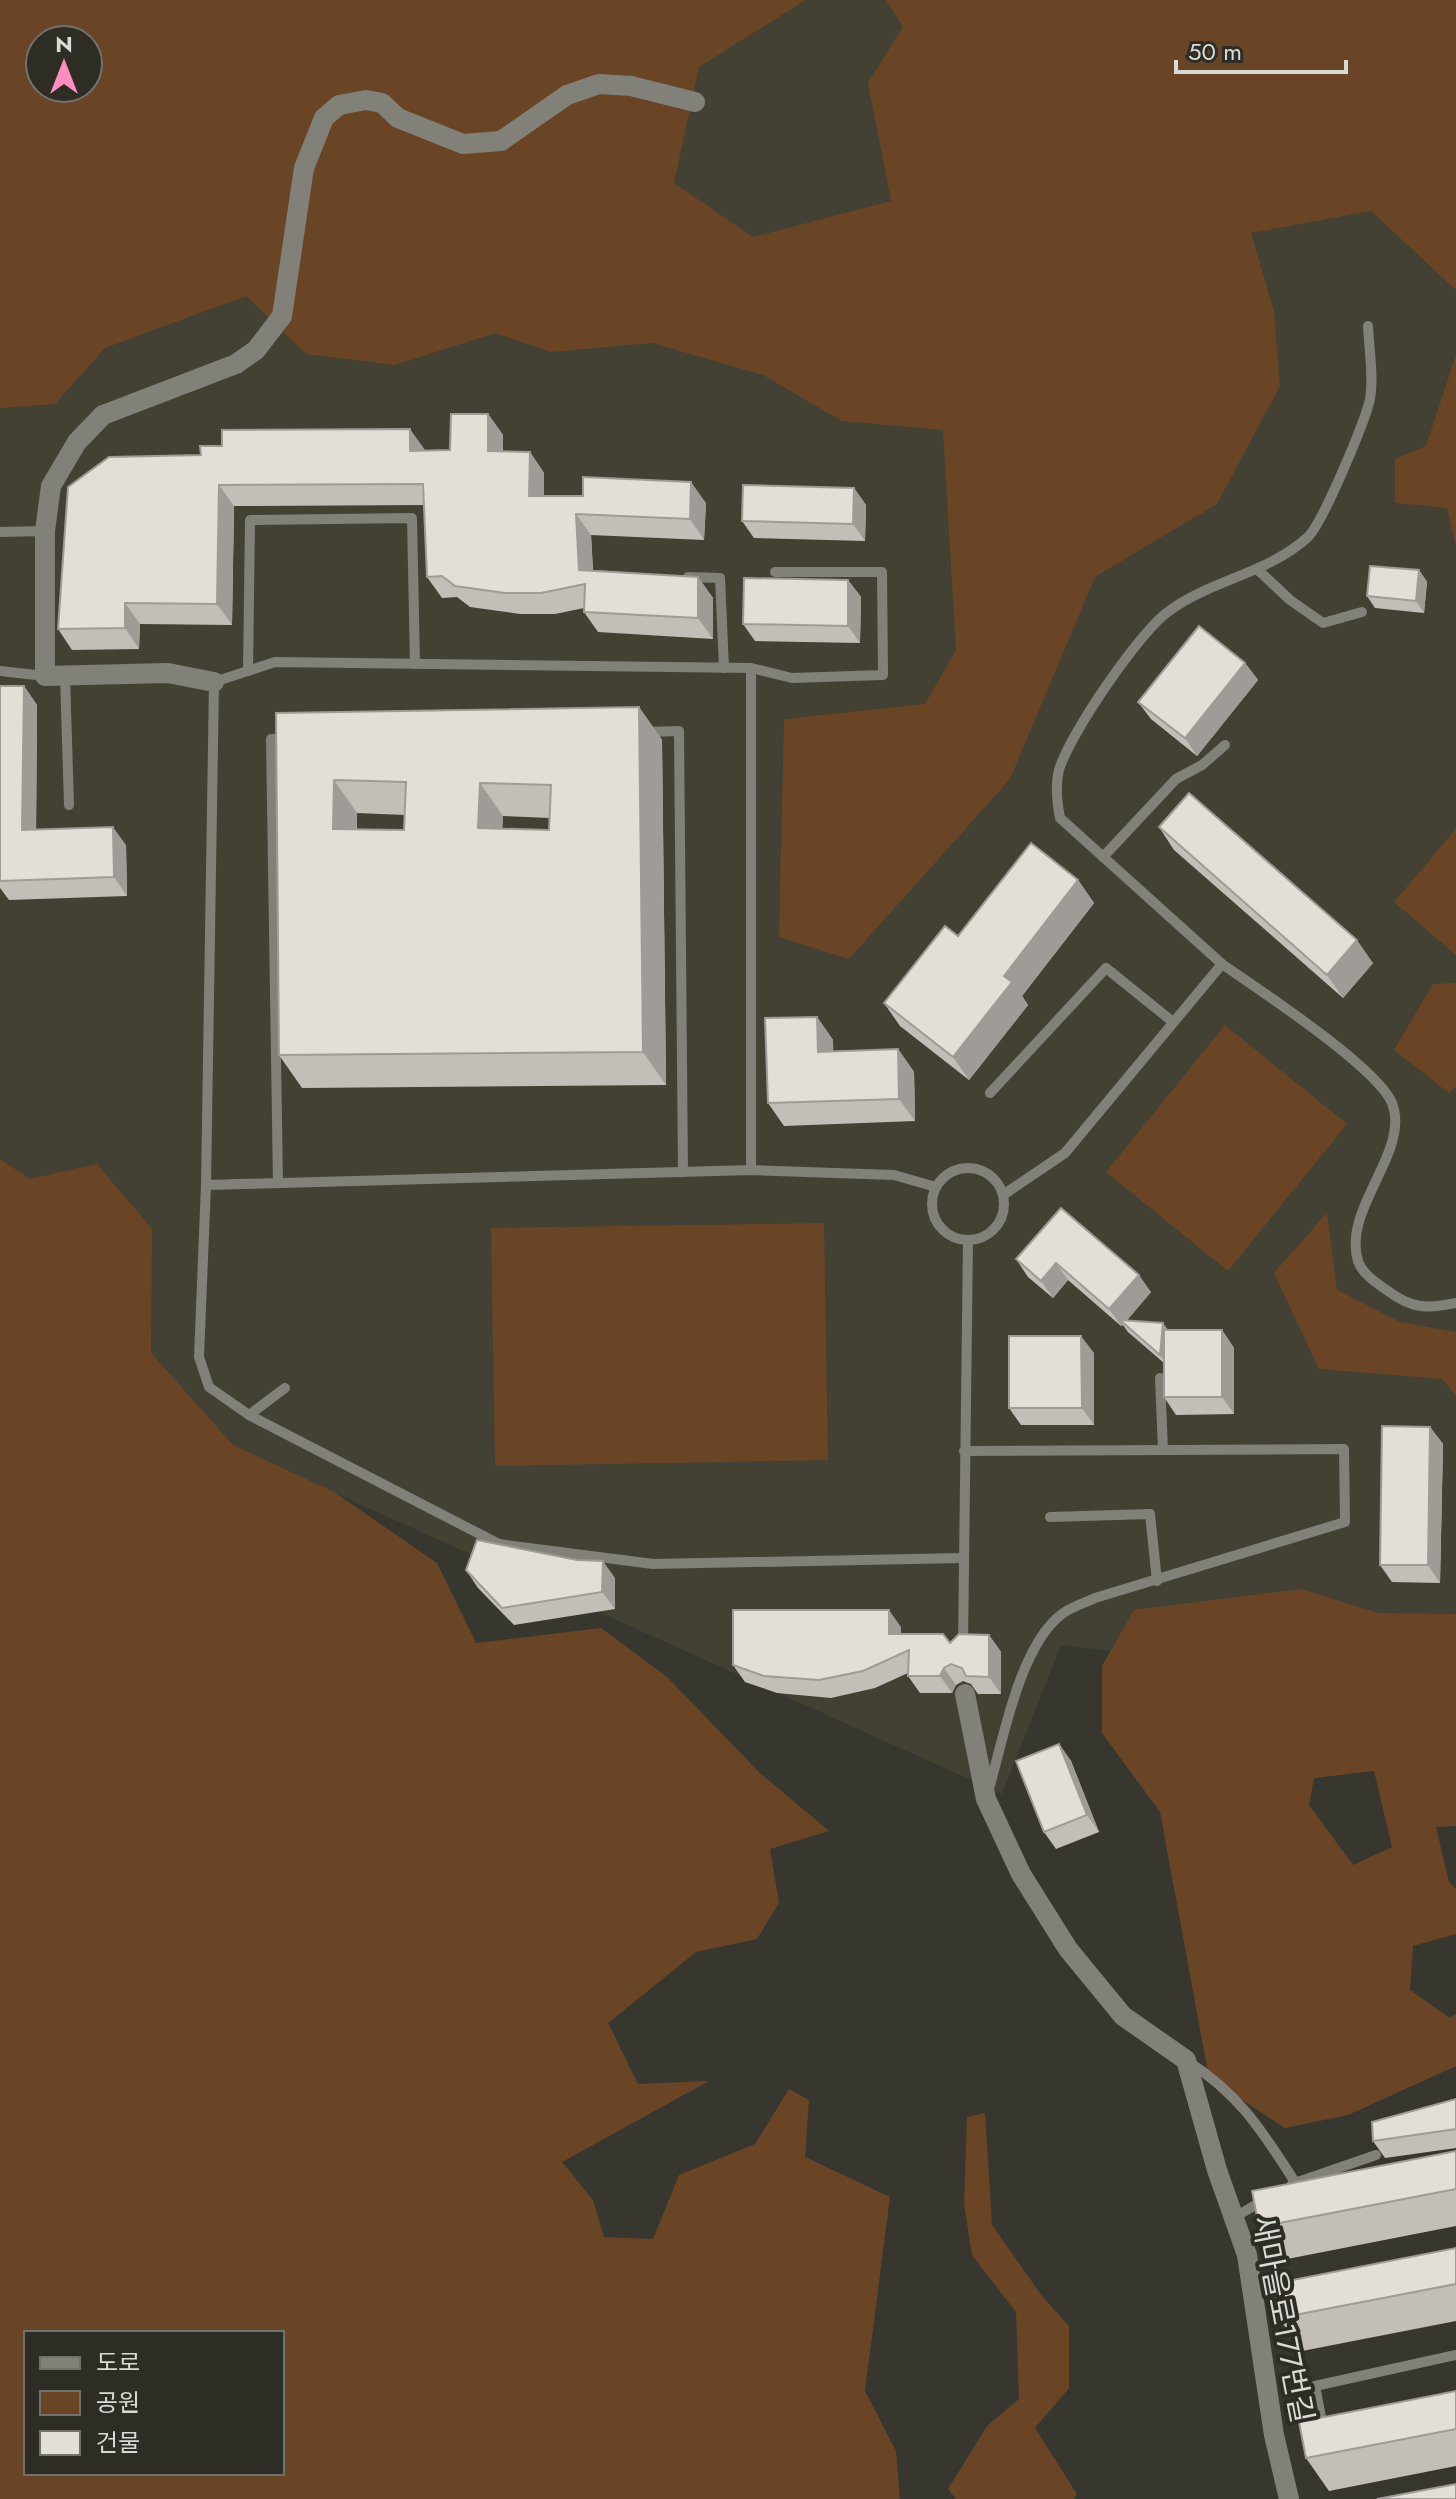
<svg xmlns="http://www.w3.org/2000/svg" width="1456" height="2499" viewBox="0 0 1456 2499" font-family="Jost,'Noto Sans KR',sans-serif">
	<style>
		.built { fill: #424134 }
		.green { fill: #694526; fill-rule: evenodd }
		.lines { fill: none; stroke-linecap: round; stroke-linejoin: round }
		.lane { stroke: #828179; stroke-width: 10 }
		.street { stroke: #828179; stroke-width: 20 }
		.wall { fill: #c3bfb8; fill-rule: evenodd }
		.shaded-wall { fill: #9f9b96 }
		.building { fill: #e3ded6; stroke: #9f9b96; stroke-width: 2; fill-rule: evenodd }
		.labels { text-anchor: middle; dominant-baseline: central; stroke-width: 8; stroke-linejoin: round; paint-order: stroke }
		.street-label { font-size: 30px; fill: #d9d9d5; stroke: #2d2d26 }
	</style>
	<rect width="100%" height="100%" fill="#373730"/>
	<!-- built -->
	<polygon class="built" points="283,0 1456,0 1456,1658 1201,1662 1061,1645 1002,1794 304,1479 248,1460 0,1256 0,274"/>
	<!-- green -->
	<g class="green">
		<path d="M0,0H806L699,67L674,183L753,237L891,201L868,83L903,27L886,0H1456V290L1371,211L1251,233L1274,311L1280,386L1217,504L1095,577L1010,779L849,959L779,937L784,719L925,704L956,650L943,430L842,421L763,375L652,343L551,352L495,333L395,365L306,354L246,296L105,348L55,404L0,408ZM40,40H88V88H40Z"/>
		<polygon points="1456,355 1456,546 1447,508 1395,503 1395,459 1426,446"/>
		<polygon points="1456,829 1456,955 1394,902"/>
		<polygon points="1456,983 1456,1087 1449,1093 1394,1050 1433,984"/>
		<polygon points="1225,1025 1347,1124 1228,1271 1106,1172"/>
		<path d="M0,1159L30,1179L97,1164L152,1229L151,1353L233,1445L334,1492L437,1563L476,1643L601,1628L667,1677L760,1773L829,1831L770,1849L779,1903L757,1939L696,1952L608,2023L638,2084L709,2081L562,2162L593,2200L604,2237L653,2239L679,2175L755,2144L789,2089L809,2100L805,2157L890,2197L865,2391L896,2451L900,2499H0ZM26,2333H282V2473H26Z"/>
		<polygon points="1327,1213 1337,1290 1400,1322 1456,1332 1456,1396 1442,1379 1319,1369 1274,1273"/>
		<polygon points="824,1223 828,1460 495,1466 491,1228"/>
		<path d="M1301,1589L1378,1613L1456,1614V1826L1436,1827L1449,1882L1456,1889V1934L1413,1946L1410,1990L1450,2018L1456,2014V2066L1348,2115L1285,2128L1209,2078L1160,1812L1102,1733V1666L1134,1610ZM1374,1771L1392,1847L1353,1865L1309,1805L1314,1778Z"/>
		<polygon points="985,2113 992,2225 1042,2296 1069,2326 1069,2388 1035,2428 1077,2494 1074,2499 956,2499 948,2489 987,2426 1019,2399 1016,2312 972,2255 964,2204 967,2117"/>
	</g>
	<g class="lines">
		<!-- lane -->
		<g class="lane">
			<polyline points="0,532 45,531"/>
			<polyline points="1257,569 1290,600 1323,623 1362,612"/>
			<polyline points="688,577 720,578 724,668"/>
			<polyline points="751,668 792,678 883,675 882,572 775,572"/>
			<polyline points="0,671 45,676"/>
			<polyline points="248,671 250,520 412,518 415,664"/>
			<polyline points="65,676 69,805"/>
			<polyline points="646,732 679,731 683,1172"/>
			<polyline points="1103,857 1176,779 1202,765 1225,745"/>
			<path d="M1222,964C1258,989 1377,1067 1392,1103C1411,1152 1342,1208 1358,1261C1362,1274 1378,1284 1388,1291C1412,1309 1428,1309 1456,1303"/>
			<polyline points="990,1093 1106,968 1173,1022"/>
			<circle cx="968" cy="1204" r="36"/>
			<polyline points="751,1170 206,1185 214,682 275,662 751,668 751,1170 894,1175 936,1187"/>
			<polyline points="278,1183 271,739 286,739"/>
			<polyline points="206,1185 199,1357 209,1387 249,1415 499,1544 653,1564 962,1558"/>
			<path d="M1003,1195L1065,1153L1222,964L1060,818C1057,802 1055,785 1059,770C1069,735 1140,631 1169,611C1211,580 1269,573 1308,537C1323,522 1365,422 1370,399C1374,377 1369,349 1368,326"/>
			<polyline points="1160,1378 1163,1450"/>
			<polyline points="249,1415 285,1388"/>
			<path d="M964,1451L1344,1449L1345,1522L1095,1598C1085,1603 1071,1607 1062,1614C1020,1645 1003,1740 989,1789"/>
			<polyline points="1050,1517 1150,1514 1157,1581"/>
			<polyline points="963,1646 968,1240"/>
			<path d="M1189,2062C1241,2096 1262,2131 1295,2182"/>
			<polyline points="1292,2184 1376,2155"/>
			<polyline points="1235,2217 1264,2200"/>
			<polyline points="1330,2421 1322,2422 1315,2386 1456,2355"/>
		</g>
		<!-- street -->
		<g class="street">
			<polyline points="214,682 168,673 45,676 45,531 51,486 77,442 103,415 236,364 256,350 282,316 304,168 324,118 339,105 366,100 382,103 398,118 463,144 501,141 567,95 599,84 631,86 695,102"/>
			<polyline points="965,1694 986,1799 1021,1874 1068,1949 1123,2016 1186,2060 1217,2170 1247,2255 1274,2435 1289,2499"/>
		</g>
	</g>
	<!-- wall -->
	<g class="wall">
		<polygon points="488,414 503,435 503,452 530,452 544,473 544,496 706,503 704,540 591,535 593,570 698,577 713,598 713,639 598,632 584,612 584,608 555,614 520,614 470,607 457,597 442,598 427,577 424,505 234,506 232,625 140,624 139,649 72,650 58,629 68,487 425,450 450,450"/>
		<polygon points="854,488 866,505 865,541 754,538 742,521"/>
		<polygon points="1419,570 1427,582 1424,613 1375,608 1367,596"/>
		<polygon points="848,580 861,597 860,643 755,641 743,624"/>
		<polygon points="1245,663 1258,680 1197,756 1151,719 1138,702"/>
		<polygon points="0,686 24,686 37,705 36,830 126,845 127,896 9,900 0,888"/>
		<path d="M639,707L662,740L666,1085L302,1088L279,1055L276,713ZM357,813L405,815L404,830L357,829ZM503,816L550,818L549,830L502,829Z"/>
		<polygon points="1159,827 1373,963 1343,998 1174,850"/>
		<polygon points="1078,880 1094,903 1022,996 1028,1005 969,1080 900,1026 884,1003 958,936"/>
		<polygon points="817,1017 833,1040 833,1051 898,1049 914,1072 915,1121 784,1126 768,1103"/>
		<polygon points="1061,1208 1151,1292 1126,1321 1168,1330 1222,1330 1234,1348 1234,1414 1176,1415 1164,1397 1164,1363 1128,1332 1123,1325 1121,1326 1068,1280 1053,1298 1028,1277 1016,1259"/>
		<polygon points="1094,1353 1094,1425 1021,1425 1009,1408"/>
		<polygon points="1430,1427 1443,1444 1440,1583 1392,1582 1380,1565"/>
		<polygon points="466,1570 615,1578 615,1609 514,1625 478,1588"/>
		<polygon points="901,1627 901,1634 950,1643 989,1635 1001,1652 1001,1694 978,1694 971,1684 963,1681 956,1685 952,1693 920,1693 908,1676 908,1673 875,1688 831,1698 777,1693 745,1682 733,1665"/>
		<polygon points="1059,1744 1071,1761 1099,1832 1056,1849 1044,1832"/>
		<polygon points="1456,2099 1456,2148 1385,2158 1373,2141"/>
		<polygon points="1456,2151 1456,2226 1282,2260 1259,2227"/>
		<polygon points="1456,2248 1456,2321 1302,2351 1279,2318"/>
		<polygon points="1456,2391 1456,2466 1329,2491 1306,2458"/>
	</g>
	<!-- shaded-wall -->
	<g class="shaded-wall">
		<polygon points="488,414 503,435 503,472 488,451"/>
		<polygon points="410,429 425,450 425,472 410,451"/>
		<polygon points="530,452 544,473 544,517 529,496"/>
		<polygon points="691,482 706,503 704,540 690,519"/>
		<polygon points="219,485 234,506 232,625 217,604"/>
		<polygon points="854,488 866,505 865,541 853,524"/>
		<polygon points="576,514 591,535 594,590 579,570"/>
		<polygon points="1419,570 1427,582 1424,613 1416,601"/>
		<polygon points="698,577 713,598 713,639 698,618"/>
		<polygon points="848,580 861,597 860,643 848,626"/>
		<polygon points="125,603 140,624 139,649 125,628"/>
		<polygon points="1245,663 1258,680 1197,756 1185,738"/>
		<polygon points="24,686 37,705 36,849 22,830"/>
		<polygon points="639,707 662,740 666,1085 643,1052"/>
		<polygon points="334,780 357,813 356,862 333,829"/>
		<polygon points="480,783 503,816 501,861 478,828"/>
		<polygon points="113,827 126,845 127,896 114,877"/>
		<polygon points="1078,880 1094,903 1022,996 1028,1005 969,1080 953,1057 1004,976"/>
		<polygon points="1357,940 1373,963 1343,998 1327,975"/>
		<polygon points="817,1017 833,1040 834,1074 818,1052"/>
		<polygon points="898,1049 914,1072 915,1121 899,1099"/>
		<polygon points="1056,1263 1068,1280 1053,1298 1041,1281"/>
		<polygon points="1139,1275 1151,1292 1124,1324 1120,1320 1123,1325 1121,1326 1109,1309"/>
		<polygon points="1163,1323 1171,1334 1169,1367 1160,1355"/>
		<polygon points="1222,1330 1234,1348 1234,1414 1222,1397"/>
		<polygon points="1081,1336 1094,1353 1094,1425 1082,1408"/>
		<polygon points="1430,1427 1443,1444 1440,1583 1428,1565"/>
		<polygon points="603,1561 615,1578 615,1609 602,1592"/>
		<polygon points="889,1610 901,1627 901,1651 889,1634"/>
		<polygon points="989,1635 1001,1652 1001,1694 989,1677"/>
		<polygon points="944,1668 956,1685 952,1693 940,1676"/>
		<polygon points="1059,1744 1071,1761 1099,1832 1087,1815"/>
	</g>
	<!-- building -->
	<g class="building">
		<polygon points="451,414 488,414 488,451 530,452 529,496 583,496 583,477 691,482 690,519 576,514 579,570 698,577 698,618 584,612 585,584 541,593 505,593 455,586 442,576 427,577 423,484 219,485 217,604 125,603 125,628 58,629 68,487 109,457 201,455 200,446 222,446 222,430 410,429 410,451 450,450"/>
		<polygon points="743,485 854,488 853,524 742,521"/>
		<polygon points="1370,566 1419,570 1416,601 1367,596"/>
		<polygon points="744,578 848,580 848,626 743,624"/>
		<polygon points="1199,626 1245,663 1185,738 1138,702"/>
		<polygon points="0,686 24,686 22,830 113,827 114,877 0,881"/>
		<path d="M639,707L643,1052L279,1055L276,713ZM334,780L406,782L404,830L333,829ZM480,783L551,785L549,830L478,828Z"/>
		<polygon points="1189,793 1357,940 1327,975 1159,827"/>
		<polygon points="1031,843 1078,880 1004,976 1012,982 953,1057 884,1003 945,926 958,936"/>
		<polygon points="817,1017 818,1052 898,1049 899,1099 768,1103 765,1018"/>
		<polygon points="1061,1208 1139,1275 1109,1309 1056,1263 1041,1281 1016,1259"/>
		<polygon points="1120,1320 1163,1323 1160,1355"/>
		<rect x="1164" y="1330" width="58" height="67"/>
		<polygon points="1009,1336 1081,1336 1082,1408 1009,1408"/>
		<polygon points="1382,1426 1430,1427 1428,1565 1380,1565"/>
		<polygon points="477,1540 577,1560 603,1561 602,1592 502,1608 466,1570"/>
		<polygon points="733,1610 889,1610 889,1634 943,1634 950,1643 959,1634 989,1635 989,1677 966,1676 962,1668 951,1664 944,1668 940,1676 908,1676 909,1650 863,1671 819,1680 764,1676 733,1665"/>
		<polygon points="1059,1744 1087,1815 1044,1832 1016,1761"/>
		<polygon points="1456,2099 1456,2129 1373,2141 1372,2122"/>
		<polygon points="1456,2151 1456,2189 1259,2227 1252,2191"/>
		<polygon points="1456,2248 1456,2284 1279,2318 1272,2284"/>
		<polygon points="1456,2391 1456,2429 1306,2458 1299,2422"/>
		<polygon points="1456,2484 1456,2499 1377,2499"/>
	</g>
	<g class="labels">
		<!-- street labels -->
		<g class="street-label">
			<text transform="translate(1283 2319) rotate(79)">새마을로177번길</text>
		</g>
	</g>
	<!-- legend -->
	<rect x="24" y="2331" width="260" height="144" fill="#2d2d26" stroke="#72726c" stroke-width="2"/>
	<rect x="40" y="2357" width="40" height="12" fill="#828179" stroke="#72726c" stroke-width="2"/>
	<text x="96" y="2371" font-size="24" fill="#d9d9d5">도로</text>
	<rect x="40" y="2391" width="40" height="24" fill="#694526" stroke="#72726c" stroke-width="2"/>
	<text x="96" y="2411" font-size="24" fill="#d9d9d5">공원</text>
	<rect x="40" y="2431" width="40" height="24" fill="#e3ded6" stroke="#72726c" stroke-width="2"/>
	<text x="96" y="2451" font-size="24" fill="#d9d9d5">건물</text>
	<!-- north arrow -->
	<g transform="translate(64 64)"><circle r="38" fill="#2d2d26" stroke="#72726c" stroke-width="2"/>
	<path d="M0-6L14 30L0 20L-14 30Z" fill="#fd8ebf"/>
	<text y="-12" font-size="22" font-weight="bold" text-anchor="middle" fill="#d9d9d5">N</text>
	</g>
	<!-- scale -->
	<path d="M1176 60v12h170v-12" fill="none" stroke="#d9d9d5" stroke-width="4"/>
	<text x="1188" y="60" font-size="24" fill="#d9d9d5" stroke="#2d2d26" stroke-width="6" paint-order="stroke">50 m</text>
</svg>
